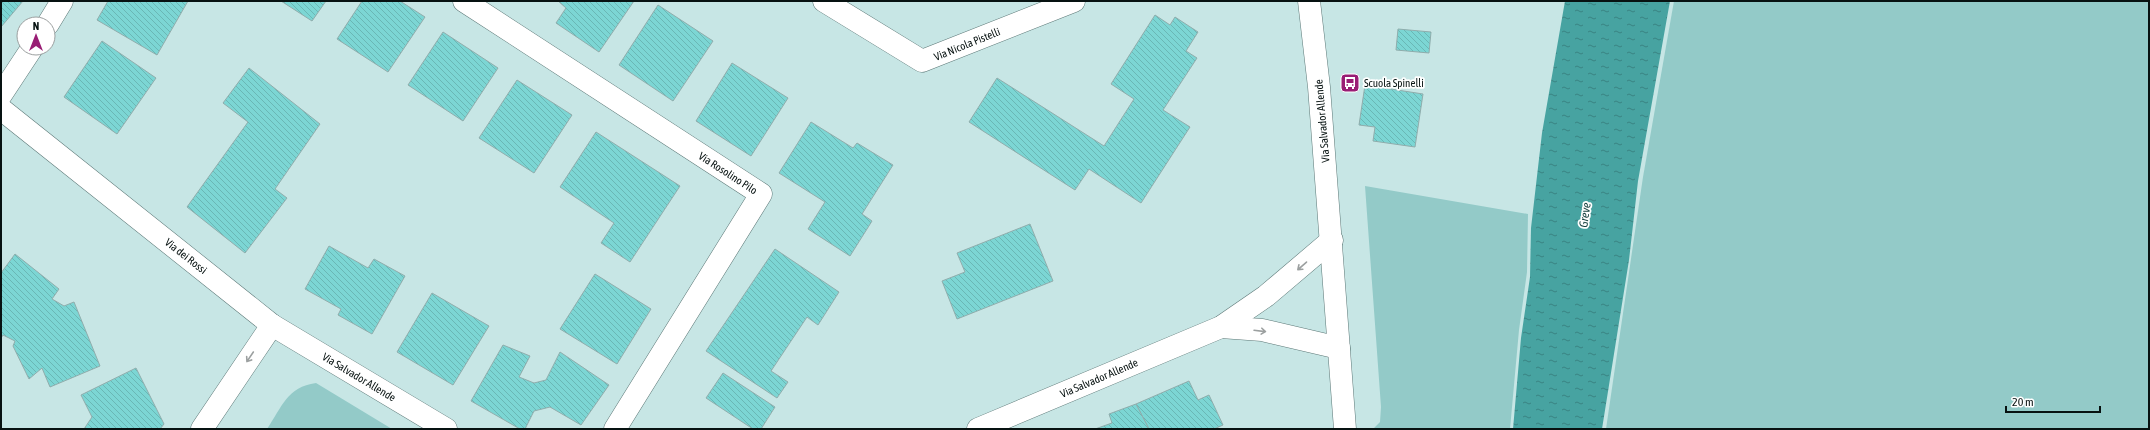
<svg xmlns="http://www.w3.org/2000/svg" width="2150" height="430" viewBox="0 0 2150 430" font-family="'Asap Condensed',sans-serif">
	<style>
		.green { fill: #93cac8 }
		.water { fill: url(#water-ripples) }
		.building { fill: url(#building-back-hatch); stroke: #90adac }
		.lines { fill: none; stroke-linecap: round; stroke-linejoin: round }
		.minor-casing { stroke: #5b7776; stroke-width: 23 }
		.minor { stroke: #fff; stroke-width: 22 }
		.oneway { stroke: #9ca0a0 }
		.labels { text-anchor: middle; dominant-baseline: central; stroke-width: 3.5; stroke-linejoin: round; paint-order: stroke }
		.street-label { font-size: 11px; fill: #071211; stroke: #fff }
		.poi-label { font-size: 11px; fill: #071211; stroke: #fff; text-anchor: start }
		.water-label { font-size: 12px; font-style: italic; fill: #194342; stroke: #fff }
	</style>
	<defs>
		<pattern id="water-ripples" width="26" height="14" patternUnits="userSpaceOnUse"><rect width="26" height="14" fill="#47a3a1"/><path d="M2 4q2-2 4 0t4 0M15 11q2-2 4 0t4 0" fill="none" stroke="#398382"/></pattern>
		<pattern id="building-back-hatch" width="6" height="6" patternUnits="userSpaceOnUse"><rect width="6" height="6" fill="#7cd6d4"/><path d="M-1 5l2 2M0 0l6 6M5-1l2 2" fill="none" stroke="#6ab7b5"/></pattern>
	</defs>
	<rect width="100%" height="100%" fill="#c7e6e5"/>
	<!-- green -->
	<g class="green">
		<polygon points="1674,1 2149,1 2149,429 1606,429 1643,177"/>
		<polygon points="1365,186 1528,214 1527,272 1519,330 1510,429 1373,429 1380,422 1381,407"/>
		<path d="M316,383L392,429H267C282,407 287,387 316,383Z"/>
	</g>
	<!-- water -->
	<polygon class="water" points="1565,1 1670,1 1638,181 1629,260 1602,429 1513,429 1521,338 1530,277 1531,228 1542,133"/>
	<!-- building -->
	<g class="building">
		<polygon points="1,1 23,1 1,27"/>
		<polygon points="108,1 188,1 157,55 97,20"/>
		<polygon points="281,1 326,1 312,21"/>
		<polygon points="362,1 400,1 425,17 388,72 337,39"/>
		<polygon points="558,1 634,1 599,52 556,23 566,8"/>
		<polygon points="658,5 713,41 673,101 619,65"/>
		<polygon points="1155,15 1170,25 1175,17 1198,32 1186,51 1197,58 1163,110 1190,127 1141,203 1089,169 1075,190 969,122 997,78 1104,146 1134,99 1111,84"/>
		<polygon points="1398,29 1431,32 1429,53 1396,50"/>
		<polygon points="443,32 498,68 463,121 408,85"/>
		<polygon points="102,41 156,78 117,134 64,97"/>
		<polygon points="732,63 788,98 751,156 696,121"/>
		<polygon points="249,68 320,124 275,189 287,198 245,253 187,207 248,122 223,103"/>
		<polygon points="517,80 572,115 534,173 479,138"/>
		<polygon points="1365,85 1423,94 1415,147 1373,141 1375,127 1359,125"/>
		<polygon points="811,122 853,148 857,143 893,165 862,214 872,221 850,256 808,229 825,202 779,173"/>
		<polygon points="596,132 680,186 630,262 601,243 614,223 560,187"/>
		<polygon points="1030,224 1053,281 957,319 942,281 965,272 957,253"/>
		<polygon points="329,246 368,268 374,259 405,276 372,334 338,315 341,309 305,289"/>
		<polygon points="775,249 839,292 818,325 807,317 771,371 788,382 777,398 706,351"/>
		<polygon points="15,254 59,289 52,299 64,306 74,302 100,366 50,387 42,368 29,379 13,346 15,341 3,335 1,338 1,273"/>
		<polygon points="595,274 651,309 617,364 560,329"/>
		<polygon points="432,293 489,326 453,385 397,352"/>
		<polygon points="503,345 530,356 519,377 534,383 546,380 560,352 609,385 581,425 550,407 534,411 525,429 520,429 471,401"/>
		<polygon points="136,368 164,424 160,429 84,429 92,417 81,395"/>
		<polygon points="723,373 775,407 761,429 753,429 706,398"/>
		<polygon points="1189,381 1198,400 1209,395 1223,425 1214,429 1149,429 1136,404"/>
		<polygon points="1136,404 1149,429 1095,429 1112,423 1109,414"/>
	</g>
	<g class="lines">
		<defs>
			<g id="minor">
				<polyline points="464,1 761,194 615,429"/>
				<polyline points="824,1 922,61 1074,1"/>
				<polyline points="1309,1 1319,87 1345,429"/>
				<polyline points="48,24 62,1"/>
				<polyline points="1,95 32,48"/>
				<polyline points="1,109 272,325 446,429"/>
				<polyline points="1221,327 1262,330 1339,348"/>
				<polyline points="202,429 272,325"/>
				<polyline points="978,429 1221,327 1266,296 1332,240"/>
			</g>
		</defs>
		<!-- minor casing -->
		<use href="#minor" class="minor-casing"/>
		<!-- minor -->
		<use href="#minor" class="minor"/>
	</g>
	<!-- one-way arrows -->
	<defs><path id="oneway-shaft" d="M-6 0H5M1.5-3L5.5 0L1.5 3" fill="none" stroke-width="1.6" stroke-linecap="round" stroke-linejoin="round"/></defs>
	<g class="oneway">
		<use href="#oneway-shaft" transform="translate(1302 266) rotate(139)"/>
		<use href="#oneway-shaft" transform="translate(1260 331) rotate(7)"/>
		<use href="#oneway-shaft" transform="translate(250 357) rotate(124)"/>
	</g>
	<!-- icons -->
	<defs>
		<symbol id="bus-square" viewBox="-11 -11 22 22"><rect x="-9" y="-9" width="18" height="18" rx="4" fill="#991d74" stroke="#fff"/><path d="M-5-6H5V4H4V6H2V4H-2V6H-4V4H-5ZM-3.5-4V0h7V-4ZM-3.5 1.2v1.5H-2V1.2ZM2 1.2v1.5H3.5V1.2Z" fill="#fff"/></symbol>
	</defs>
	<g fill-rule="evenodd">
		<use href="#bus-square" x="1339" y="72" width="22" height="22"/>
	</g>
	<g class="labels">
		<!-- street labels -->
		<g class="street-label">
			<text transform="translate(967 44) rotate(-22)">Via Nicola Pistelli</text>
			<text transform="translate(1322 121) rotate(-95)">Via Salvador Allende</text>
			<text transform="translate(728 173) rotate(33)">Via Rosolino Pilo</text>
			<text transform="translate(186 256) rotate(38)">Via dei Rossi</text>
			<text transform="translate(359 377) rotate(31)">Via Salvador Allende</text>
			<text transform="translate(1099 378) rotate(-23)">Via Salvador Allende</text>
		</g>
		<!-- poi labels -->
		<g class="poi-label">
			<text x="1364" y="83">Scuola Spinelli</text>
		</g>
		<!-- water labels -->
		<g class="water-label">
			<text transform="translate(1585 215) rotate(-82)">Greve</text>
		</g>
	</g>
	<!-- border -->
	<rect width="2150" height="430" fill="none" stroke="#071211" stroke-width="4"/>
	<!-- north arrow -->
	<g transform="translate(36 36)"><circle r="19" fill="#ffffff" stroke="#9ca0a0"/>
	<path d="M0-3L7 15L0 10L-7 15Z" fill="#991d74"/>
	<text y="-6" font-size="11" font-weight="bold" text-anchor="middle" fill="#071211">N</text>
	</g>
	<!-- scale -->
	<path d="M2006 406v6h94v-6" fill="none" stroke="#071211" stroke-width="2"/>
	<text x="2012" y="406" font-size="12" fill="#071211" stroke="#ffffff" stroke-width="3" paint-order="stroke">20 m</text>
</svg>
